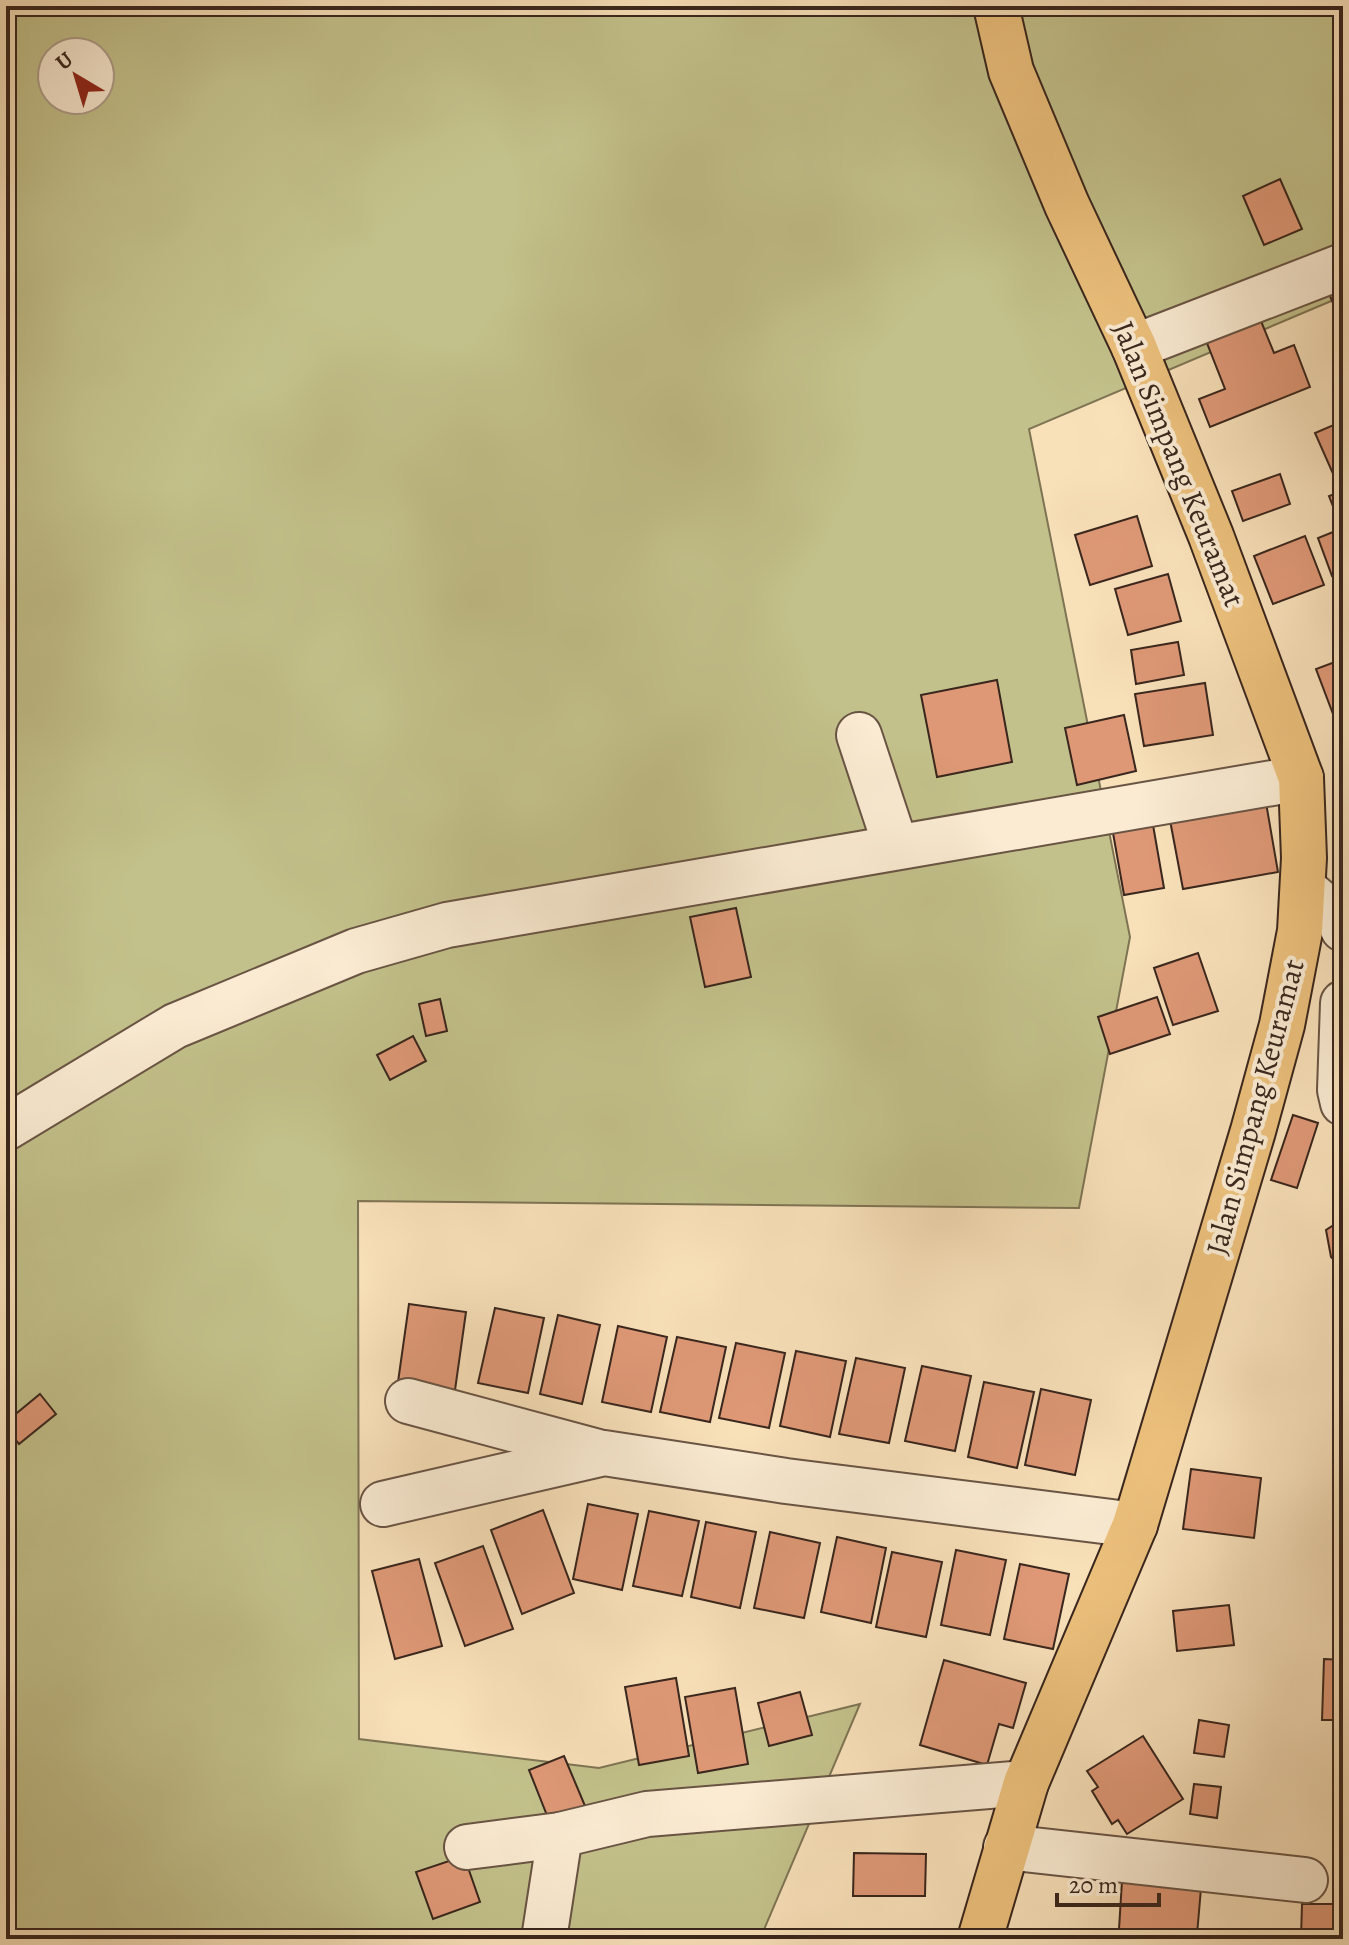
<svg xmlns="http://www.w3.org/2000/svg" width="1349" height="1945" viewBox="0 0 1349 1945" font-family="Alegreya,serif">
	<style>
		.green { fill: #c3c18b; stroke: #7e7454; stroke-width: 2; fill-rule: evenodd }
		.building { fill: #de9876; stroke: #39261d; stroke-width: 2 }
		.lines { fill: none; stroke-linecap: round; stroke-linejoin: round }
		.minor-casing { stroke: #695444; stroke-width: 48 }
		.major-casing { stroke: #39261d; stroke-width: 48 }
		.minor { stroke: #faebd2; stroke-width: 44 }
		.major { stroke: #ecc07c; stroke-width: 44 }
		.labels { text-anchor: middle; dominant-baseline: central; stroke-width: 8; stroke-linejoin: round; paint-order: stroke }
		.street-label { font-size: 30px; fill: #39261d; stroke: #faebd2 }
	</style>
	<rect width="100%" height="100%" fill="#f8e0b9"/>
	<filter id="stains"><feTurbulence type="fractalNoise" baseFrequency=".0025" numOctaves="4"/><feColorMatrix values="0 0 0 0 .2 0 0 0 0 .09 0 0 0 0 .02 0 0 0 .5 -.17"/></filter>
	<radialGradient id="worn" r=".72"><stop offset=".6" stop-color="#630" stop-opacity="0"/><stop offset="1" stop-color="#630" stop-opacity=".3"/></radialGradient>
	<!-- green -->
	<path class="green" d="M6,6H1343V296L1029,429L1130,937L1079,1208L358,1201L359,1739L599,1768L860,1704L760,1939H6ZM52,52H100V100H52Z"/>
	<!-- building -->
	<g class="building">
		<polygon points="1280,179 1302,229 1264,245 1243,196"/>
		<polygon points="1343,271 1343,326 1323,280"/>
		<polygon points="1234,320 1238,331 1261,321 1274,353 1294,345 1310,387 1210,427 1199,399 1225,389 1203,333"/>
		<polygon points="1343,421 1343,472 1334,476 1315,433"/>
		<polygon points="1280,474 1290,504 1243,521 1232,491"/>
		<polygon points="1343,491 1343,526 1341,527 1329,496"/>
		<polygon points="1137,516 1152,566 1090,585 1075,535"/>
		<polygon points="1343,528 1343,572 1332,576 1318,538"/>
		<polygon points="1305,536 1324,585 1273,604 1254,556"/>
		<polygon points="1168,574 1181,621 1128,635 1115,589"/>
		<polygon points="1178,642 1184,675 1136,684 1131,650"/>
		<polygon points="1343,659 1343,710 1333,714 1316,669"/>
		<polygon points="997,680 1012,762 937,777 921,695"/>
		<polygon points="1205,683 1213,735 1144,746 1135,694"/>
		<polygon points="1124,715 1136,771 1077,785 1065,728"/>
		<polygon points="1265,797 1278,872 1183,889 1169,815"/>
		<polygon points="1153,825 1164,888 1124,895 1113,833"/>
		<polygon points="736,908 751,977 705,987 690,917"/>
		<polygon points="1198,953 1218,1011 1173,1025 1154,968"/>
		<polygon points="1157,997 1170,1034 1110,1054 1098,1017"/>
		<polygon points="440,999 447,1031 426,1036 419,1004"/>
		<polygon points="413,1036 426,1061 390,1080 377,1055"/>
		<polygon points="1293,1115 1318,1123 1297,1188 1271,1180"/>
		<polygon points="1343,1219 1343,1269 1331,1257 1326,1230"/>
		<polygon points="409,1304 466,1312 455,1390 398,1382"/>
		<polygon points="495,1308 544,1318 528,1393 478,1383"/>
		<polygon points="558,1315 600,1325 582,1404 540,1394"/>
		<polygon points="618,1326 667,1337 651,1412 602,1402"/>
		<polygon points="677,1337 726,1347 710,1422 660,1412"/>
		<polygon points="736,1343 785,1353 769,1428 719,1418"/>
		<polygon points="796,1351 846,1361 830,1437 780,1426"/>
		<polygon points="856,1358 905,1368 889,1443 839,1434"/>
		<polygon points="922,1366 971,1376 955,1451 905,1441"/>
		<polygon points="984,1382 1034,1392 1017,1468 968,1457"/>
		<polygon points="1041,1389 1091,1400 1075,1475 1025,1465"/>
		<polygon points="40,1394 56,1414 19,1444 6,1427 6,1422"/>
		<polygon points="1191,1469 1261,1478 1254,1538 1183,1529"/>
		<polygon points="588,1504 638,1514 622,1590 573,1579"/>
		<polygon points="543,1510 574,1593 522,1614 491,1530"/>
		<polygon points="649,1511 699,1521 682,1596 633,1586"/>
		<polygon points="706,1522 756,1532 740,1608 691,1597"/>
		<polygon points="770,1532 820,1543 804,1618 754,1608"/>
		<polygon points="837,1537 886,1548 871,1623 821,1612"/>
		<polygon points="483,1546 513,1629 465,1646 435,1563"/>
		<polygon points="956,1550 1006,1560 990,1635 941,1625"/>
		<polygon points="892,1552 942,1562 926,1637 876,1627"/>
		<polygon points="419,1559 442,1646 395,1659 372,1571"/>
		<polygon points="1020,1564 1069,1574 1053,1649 1004,1639"/>
		<polygon points="1229,1605 1234,1645 1177,1651 1173,1611"/>
		<polygon points="1324,1659 1343,1660 1343,1720 1322,1720"/>
		<polygon points="944,1660 1026,1683 1013,1728 999,1724 987,1765 920,1745"/>
		<polygon points="676,1678 689,1756 639,1765 625,1687"/>
		<polygon points="735,1688 748,1764 698,1773 685,1697"/>
		<polygon points="800,1692 812,1735 769,1746 758,1703"/>
		<polygon points="1199,1720 1229,1725 1224,1757 1194,1753"/>
		<polygon points="1143,1736 1183,1799 1127,1834 1118,1820 1112,1824 1092,1791 1098,1787 1087,1771"/>
		<polygon points="564,1756 588,1813 552,1828 529,1770"/>
		<polygon points="1194,1784 1221,1787 1217,1818 1190,1814"/>
		<polygon points="854,1853 926,1854 925,1896 853,1896"/>
		<polygon points="464,1856 480,1902 433,1919 416,1872"/>
		<polygon points="1122,1881 1201,1888 1197,1935 1119,1929"/>
		<polygon points="1302,1904 1343,1904 1343,1938 1301,1938"/>
	</g>
	<g class="lines">
		<defs>
			<g id="minor">
				<polyline points="1134,347 1343,266"/>
				<polyline points="859,735 896,847"/>
				<polyline points="1303,888 1338,918 1343,929"/>
				<polyline points="1343,1003 1340,1090 1343,1103"/>
				<polyline points="6,1128 175,1026 356,951 447,925 1301,778"/>
				<polyline points="408,1401 598,1452"/>
				<polyline points="383,1504 604,1453 786,1481 1135,1525"/>
				<polyline points="467,1847 560,1835 647,1814 1026,1783"/>
				<polyline points="1006,1847 1305,1880"/>
				<polyline points="544,1939 560,1835"/>
			</g>
			<polyline id="major" points="980,1939 1026,1783 1135,1525 1253,1131 1282,1025 1300,931 1304,858 1301,778 1211,536 1134,347 1067,205 1011,71 996,6"/>
		</defs>
		<!-- minor casing -->
		<use href="#minor" class="minor-casing"/>
		<!-- major casing -->
		<use href="#major" class="major-casing"/>
		<!-- minor -->
		<use href="#minor" class="minor"/>
		<!-- major -->
		<use href="#major" class="major"/>
	</g>
	<g class="labels">
		<!-- street labels -->
		<g class="street-label">
			<text transform="translate(1179 464) rotate(68)">Jalan Simpang Keuramat</text>
			<text transform="translate(1255 1107) rotate(-75)">Jalan Simpang Keuramat</text>
		</g>
	</g>
	<!-- margin -->
	<rect width="1349" height="1945" fill="none" stroke="#f8e0b9" stroke-width="32"/>
	<rect x="8" y="8" width="1333" height="1929" fill="none" stroke="#39261d" stroke-width="4"/>
	<rect x="16" y="16" width="1317" height="1913" fill="none" stroke="#39261d" stroke-width="2"/>
	<!-- north arrow -->
	<g transform="translate(76 76) rotate(322)"><circle r="38" fill="#faebd2" stroke="#ad9c8a" stroke-width="2"/>
	<path d="M0-6L14 30L0 20L-14 30Z" fill="#8f2418"/>
	<text y="-12" font-size="22" font-weight="bold" text-anchor="middle" fill="#39261d">U</text>
	</g>
	<!-- scale -->
	<path d="M1057 1893v12h102v-12" fill="none" stroke="#39261d" stroke-width="4"/>
	<text x="1069" y="1893" font-size="24" fill="#39261d" stroke="#faebd2" stroke-width="6" paint-order="stroke">20 m</text>
	<rect width="100%" height="100%" filter="url(#stains)"/>
	<rect width="100%" height="100%" fill="url(#worn)"/>
</svg>
